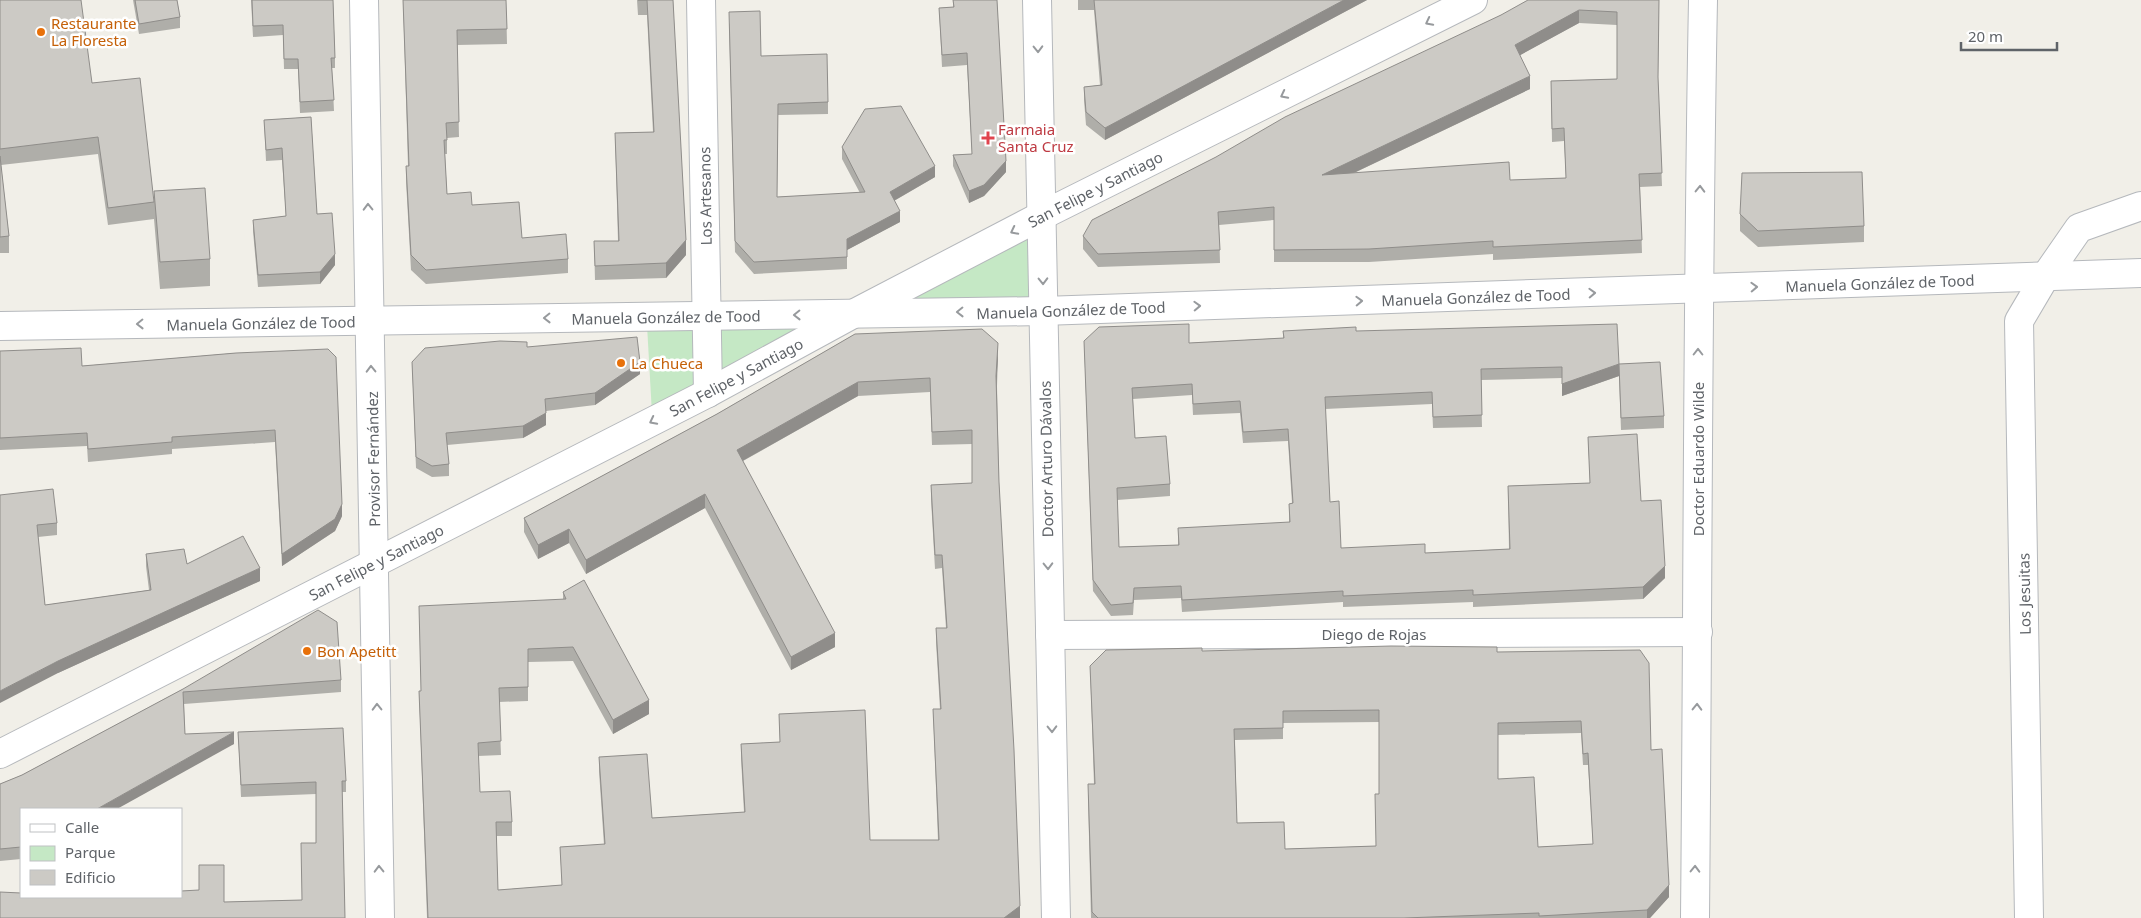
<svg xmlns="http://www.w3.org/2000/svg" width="2141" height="918" viewBox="0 0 2141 918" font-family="'Noto Sans',sans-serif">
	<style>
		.green { fill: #c5e8c5 }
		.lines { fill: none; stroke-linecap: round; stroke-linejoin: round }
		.minor-casing { stroke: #b5b8bc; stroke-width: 30 }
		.minor { stroke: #fff; stroke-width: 28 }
		.wall { fill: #afaea9; fill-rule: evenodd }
		.shaded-wall { fill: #8f8d8a }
		.building { fill: #cccac5; stroke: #8f8d8a; fill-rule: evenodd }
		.oneway { stroke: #979a9d }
		.food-dot { fill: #e8710a; stroke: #fff; stroke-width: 2 }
		.health-dot { fill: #e0444e; stroke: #fff; stroke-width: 2 }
		.labels { text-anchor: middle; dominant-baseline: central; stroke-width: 5; stroke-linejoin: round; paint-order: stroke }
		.food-label { font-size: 15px; fill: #c56008; stroke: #fff; text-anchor: start }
		.health-label { font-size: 15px; fill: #be3a42; stroke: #fff; text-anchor: start }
		.street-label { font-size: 15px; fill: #5f6368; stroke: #fff }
	</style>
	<rect width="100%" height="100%" fill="#f1efe8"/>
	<!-- green -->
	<g class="green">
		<polygon points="1036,224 1039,308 874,309"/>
		<polygon points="834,320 652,414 647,325"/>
	</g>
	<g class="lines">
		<defs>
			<g id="minor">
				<polyline points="364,0 380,918"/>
				<polyline points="701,0 708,393"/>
				<polyline points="1037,0 1056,918"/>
				<polyline points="0,326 1043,311 2141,273"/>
				<polyline points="1050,635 1698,632"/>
				<polyline points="0,754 708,393 853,314 1041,216 1473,0"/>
				<path d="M1695,918C1698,612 1697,306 1703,0"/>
				<polyline points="2029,918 2019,321 2045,277 2079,228 2141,206"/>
			</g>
		</defs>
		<!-- minor casing -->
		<use href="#minor" class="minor-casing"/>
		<!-- minor -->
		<use href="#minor" class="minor"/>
	</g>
	<!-- wall -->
	<g class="wall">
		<polygon points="0,0 92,83 154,202 154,191 210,259 210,286 160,289 154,219 108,225 98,154 1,165 9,236 9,253 0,253"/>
		<polygon points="133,0 177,0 180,17 180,28 139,34"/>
		<polygon points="251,0 333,0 335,58 335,68 332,68 334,111 300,113 298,69 284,69 283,35 253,37"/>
		<polygon points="403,0 506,0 507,44 457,45 459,137 447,138 447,154 445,154 447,194 472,205 522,238 568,259 568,273 426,284 411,270 406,181 406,166 408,166"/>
		<polygon points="637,0 673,0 686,255 666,278 595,280 594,241 618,241 615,133 653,132 647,15 638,15"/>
		<polygon points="953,0 997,0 1006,172 984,196 969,203 953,166 953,155 972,154 967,65 942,67 939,8 953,7"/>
		<polygon points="1078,0 1367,0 1105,140 1086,125 1084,100 1084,87 1100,85 1094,10 1078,10"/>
		<path d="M1659,0L1658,80L1662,186L1640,187L1642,253L1493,260V254L1369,262H1274V220L1219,225L1220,263L1098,267L1083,249V236L1501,15ZM1579,23L1617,25V79L1551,81L1552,142L1564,141L1566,178L1510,180L1354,173L1530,89L1520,55Z"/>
		<polygon points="729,23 761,56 828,102 828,114 778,115 777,197 860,193 842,159 842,147 935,177 894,201 900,222 847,250 847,269 754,274 735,252"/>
		<polygon points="311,117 317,214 335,265 320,284 258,287 253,231 253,220 286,216 282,160 266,161 264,120"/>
		<polygon points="1740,214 1864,226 1864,242 1758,247 1740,231"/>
		<path d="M1283,331H1356L1619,364L1664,416V428L1621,430L1619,376L1562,396V378L1481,380L1482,427L1433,428L1432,404L1325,409L1330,502L1341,548L1425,553L1509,549L1508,486L1590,483L1588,437L1641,501L1665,578L1643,599L1473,607V602L1343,607V602L1182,612L1181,598L1134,600L1133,615L1111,616L1093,591L1084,341L1189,343L1283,338ZM1192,395L1193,415L1240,413L1243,443L1288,441L1292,503L1289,504V523L1178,528V545L1119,547L1117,500L1170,496V484L1135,438L1133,399Z"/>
		<polygon points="855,334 998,357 997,386 999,482 1020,918 427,918 419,691 421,691 563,599 563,592 649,714 613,734 573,661 528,662 528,701 499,702 501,755 478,756 480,792 512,822 512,836 496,836 498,890 562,885 560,847 604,845 599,771 599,757 652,818 744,812 741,758 741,744 780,742 779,714 870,840 938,840 933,709 940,709 936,642 936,628 946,628 942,568 935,569 931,499 931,485 972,483 972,444 932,445 930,392 858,396 743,461 835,647 791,670 705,508 586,574 569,543 538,559 524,532 524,518 717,414"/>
		<polygon points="527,347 640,374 595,405 546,411 546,425 523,438 447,445 449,464 449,476 432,477 416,468 412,362"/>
		<polygon points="0,351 82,366 236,353 342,516 335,531 282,566 275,442 172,449 172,454 88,462 87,446 0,450"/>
		<polygon points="0,495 57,523 57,535 38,537 45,605 149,590 146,566 146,554 187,564 260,581 58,673"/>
		<path d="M1202,651L1497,652L1651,750L1669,897L1650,918H1091L1088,796L1094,784L1090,666ZM1379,722V794L1376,846L1285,849L1237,823L1235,740L1283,739V723ZM1581,733L1583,765H1588L1593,844L1538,847L1498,779V735Z"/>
		<polygon points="341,680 341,692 184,704 185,734 234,744 21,809 21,859 0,861 0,784 22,775 183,689"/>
		<polygon points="238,732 346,781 346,792 342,792 345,918 224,902 302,900 316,843 316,794 241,797"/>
	</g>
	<!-- shaded-wall -->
	<g class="shaded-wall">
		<polygon points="1344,0 1367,0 1105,140 1105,128"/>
		<polygon points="1579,10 1579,23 1515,58 1515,45"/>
		<polygon points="1530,76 1530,89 1322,188 1322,175"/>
		<polygon points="1006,161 1006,172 984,196 969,203 969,191"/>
		<polygon points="935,166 935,177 890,203 890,192"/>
		<polygon points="900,211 900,222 847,250 847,239"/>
		<polygon points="686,240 686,255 666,278 666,263"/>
		<polygon points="335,254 335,265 320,284 320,272"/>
		<polygon points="998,343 998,357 996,390 996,376"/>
		<polygon points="640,362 640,374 595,405 595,393"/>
		<polygon points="1619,364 1619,376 1562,396 1562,384"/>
		<polygon points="858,382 858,396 737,464 737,450"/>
		<polygon points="546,413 546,425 523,438 523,426"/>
		<polygon points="705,494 705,508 586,574 586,560"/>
		<polygon points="342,504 342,516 335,531 282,566 282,554"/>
		<polygon points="569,529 569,543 538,559 538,545"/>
		<polygon points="1665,566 1665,578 1643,599 1643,587"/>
		<polygon points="260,568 260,581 58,673 0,703 0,691 58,661"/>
		<polygon points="835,633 835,647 791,670 791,657"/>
		<polygon points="649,700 649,714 613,734 613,720"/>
		<polygon points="234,732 234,744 117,809 97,809"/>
		<polygon points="1669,885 1669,897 1650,918 1647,918 1647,910"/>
		<polygon points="1020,906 1020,918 1004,918"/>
	</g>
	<!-- building -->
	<g class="building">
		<polygon points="0,0 81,0 92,83 140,78 154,202 108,208 98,137 0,149"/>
		<polygon points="135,0 177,0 180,17 139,24"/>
		<polygon points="252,0 333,0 335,58 331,58 334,100 300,102 298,59 284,59 283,25 253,26"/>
		<polygon points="403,0 506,0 507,29 457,30 459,122 446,123 447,140 444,140 447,194 471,192 472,205 519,202 522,238 566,234 568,259 426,270 411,255 406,166 409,166"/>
		<polygon points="638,0 673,0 686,240 666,263 595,266 594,241 619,241 615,133 654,132 647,0"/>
		<polygon points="953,0 997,0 1006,161 984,185 969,191 953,155 972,154 967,53 942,55 939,8 954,7"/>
		<polygon points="1094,0 1344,0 1105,128 1086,112 1084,87 1102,85"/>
		<path d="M1528,0H1659L1658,77L1662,173L1639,174L1642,240L1493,247V241L1369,249L1274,250V207L1218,212L1220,250L1098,254L1083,236L1092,220L1216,157L1285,117L1501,15ZM1579,10L1617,12V79L1551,81L1552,129L1564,128L1566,178L1510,180L1509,162L1322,175L1530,76L1515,45Z"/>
		<polygon points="760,11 761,56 827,54 828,102 778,104 777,197 865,192 842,147 865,109 901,106 935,166 890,192 900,211 847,239 847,257 754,262 735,241 729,12"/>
		<polygon points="311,117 317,214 332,213 335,254 320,272 258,275 253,220 286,216 282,148 266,150 264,120"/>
		<polygon points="0,156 9,236 0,237"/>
		<polygon points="1862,172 1864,226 1758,231 1740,214 1742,173"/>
		<polygon points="205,188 210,259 160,262 154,191"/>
		<path d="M1189,324V343L1284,338L1283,331L1356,327V331L1617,324L1619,364L1562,384V367L1481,369L1482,415L1433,417L1432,392L1325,397L1330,502L1339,501L1341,548L1425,544V553L1510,549L1508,486L1590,483L1588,437L1637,434L1641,501L1661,500L1665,566L1643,587L1473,595V590L1343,596V591L1182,600L1181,586L1134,588L1133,603L1111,605L1093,580L1084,341L1099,327ZM1192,384L1193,404L1240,401L1243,432L1288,429L1293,503L1289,504L1290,522L1178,528L1179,545L1119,547L1117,488L1170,484L1166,436L1135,438L1132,388Z"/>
		<polygon points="982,329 998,343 996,376 999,482 1014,750 1020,906 1004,918 428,918 419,691 421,691 419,606 566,599 563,592 584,580 649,700 613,720 573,647 528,649 528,687 499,688 501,741 478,743 480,792 510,791 512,822 496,822 498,890 562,885 560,847 605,844 599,757 647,754 652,818 745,812 741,744 780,742 779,714 865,710 870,840 939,840 933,709 941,709 936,628 947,628 942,555 935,555 931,485 972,483 972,430 932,432 930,378 858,382 737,450 835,633 791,657 705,494 586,560 569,529 538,545 524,518 717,414 855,334"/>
		<polygon points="637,337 640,362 595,393 545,399 546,413 523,426 446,433 449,464 432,466 416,457 412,362 425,348 500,341 527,342 527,347"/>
		<polygon points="81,348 82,366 236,353 328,349 336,357 342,504 335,519 282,554 275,430 172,437 172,442 88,449 87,433 0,438 0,351"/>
		<polygon points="1660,362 1664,416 1621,418 1619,364"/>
		<polygon points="53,489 57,523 37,525 45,605 151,590 146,554 184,549 187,564 243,536 260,568 58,661 0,691 0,495"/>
		<polygon points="318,610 337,622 341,680 183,692 185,734 234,732 97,809 21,809 21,847 0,849 0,784 22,775 183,689"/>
		<path d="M1391,646L1497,647V652L1640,650L1649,663L1651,750L1662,749L1669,885L1647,910L1539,916V913L1404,918H1098L1092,912L1088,784H1095L1090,666L1106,650L1202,648V651ZM1379,710V794H1375L1376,846L1285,849L1284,822L1237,823L1234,729L1283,728V711ZM1581,721L1583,754L1588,753L1593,844L1538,847L1534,777L1498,779V723Z"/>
		<polygon points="343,728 346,781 342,781 345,918 0,918 0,892 21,893 21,897 181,897 181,891 199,890 199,865 224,865 224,902 302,900 301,843 316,843 316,782 241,785 238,732"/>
	</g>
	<!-- one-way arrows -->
	<defs><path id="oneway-chevron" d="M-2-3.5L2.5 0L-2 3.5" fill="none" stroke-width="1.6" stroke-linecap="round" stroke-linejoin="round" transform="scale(1.25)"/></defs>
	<g class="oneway">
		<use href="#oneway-chevron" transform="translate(1429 22) rotate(153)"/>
		<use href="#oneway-chevron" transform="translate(1038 49) rotate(89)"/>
		<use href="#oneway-chevron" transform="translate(1284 95) rotate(153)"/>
		<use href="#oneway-chevron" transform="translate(1700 189) rotate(-89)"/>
		<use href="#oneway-chevron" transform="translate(368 207) rotate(-91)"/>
		<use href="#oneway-chevron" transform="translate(1014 231) rotate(153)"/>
		<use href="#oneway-chevron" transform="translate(1043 281) rotate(89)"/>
		<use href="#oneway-chevron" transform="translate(1754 287) rotate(-2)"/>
		<use href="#oneway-chevron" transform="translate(1592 293) rotate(-2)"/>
		<use href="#oneway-chevron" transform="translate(1359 301) rotate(-2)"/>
		<use href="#oneway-chevron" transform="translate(1197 306) rotate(-2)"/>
		<use href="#oneway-chevron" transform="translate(960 312) rotate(179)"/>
		<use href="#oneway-chevron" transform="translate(797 315) rotate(179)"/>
		<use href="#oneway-chevron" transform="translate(547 318) rotate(179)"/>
		<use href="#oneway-chevron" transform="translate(140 324) rotate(179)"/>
		<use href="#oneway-chevron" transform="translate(1698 352) rotate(-90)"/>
		<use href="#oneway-chevron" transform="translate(371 369) rotate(-91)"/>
		<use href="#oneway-chevron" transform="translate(653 421) rotate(153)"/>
		<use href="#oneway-chevron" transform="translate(1048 566) rotate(89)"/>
		<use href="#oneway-chevron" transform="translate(377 707) rotate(-91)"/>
		<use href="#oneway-chevron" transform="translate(1697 707) rotate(-89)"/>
		<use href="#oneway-chevron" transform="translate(1052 729) rotate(89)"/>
		<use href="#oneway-chevron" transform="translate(379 869) rotate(-91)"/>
		<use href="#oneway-chevron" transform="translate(1695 869) rotate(-89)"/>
	</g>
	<!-- markers -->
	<g class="food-dot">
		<circle cx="41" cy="32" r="5"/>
		<circle cx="621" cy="363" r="5"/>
		<circle cx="307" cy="651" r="5"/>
	</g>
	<path class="health-dot" d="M985.5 130.5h5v5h5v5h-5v5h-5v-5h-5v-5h5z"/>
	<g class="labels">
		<!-- food labels -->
		<g class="food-label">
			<text x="51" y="23">Restaurante<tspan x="51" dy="17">La Floresta</tspan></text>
			<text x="631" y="363">La Chueca</text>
			<text x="317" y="651">Bon Apetitt</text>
		</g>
		<!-- health labels -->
		<g class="health-label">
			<text x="998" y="129">Farmaia<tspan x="998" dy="17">Santa Cruz</tspan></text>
		</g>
		<!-- street labels -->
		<g class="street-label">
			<text transform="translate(1095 189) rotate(-27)">San Felipe y Santiago</text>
			<text transform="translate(705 196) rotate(-91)">Los Artesanos</text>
			<text transform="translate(1880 283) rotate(-2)">Manuela González de Tood</text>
			<text transform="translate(1476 297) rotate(-2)">Manuela González de Tood</text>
			<text transform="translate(1071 310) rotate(-2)">Manuela González de Tood</text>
			<text transform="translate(666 317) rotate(-1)">Manuela González de Tood</text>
			<text transform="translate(261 323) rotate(-1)">Manuela González de Tood</text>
			<text transform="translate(736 377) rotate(-28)">San Felipe y Santiago</text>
			<text transform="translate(373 459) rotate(-91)">Provisor Fernández</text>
			<text transform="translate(1046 459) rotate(-91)">Doctor Arturo Dávalos</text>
			<text transform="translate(1698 459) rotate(-90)">Doctor Eduardo Wilde</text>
			<text transform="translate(376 562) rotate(-27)">San Felipe y Santiago</text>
			<text transform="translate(2024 594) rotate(-91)">Los Jesuitas</text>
			<text x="1374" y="634">Diego de Rojas</text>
		</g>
	</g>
	<!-- legend -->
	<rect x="20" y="808" width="162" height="90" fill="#ffffff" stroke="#bfc1c3"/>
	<rect x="30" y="824" width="25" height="8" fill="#ffffff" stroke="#bfc1c3"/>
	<text x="65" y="833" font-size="15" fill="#5f6368">Calle</text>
	<rect x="30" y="846" width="25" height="15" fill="#c5e8c5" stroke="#bfc1c3"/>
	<text x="65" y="858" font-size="15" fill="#5f6368">Parque</text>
	<rect x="30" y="870" width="25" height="15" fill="#cccac5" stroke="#bfc1c3"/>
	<text x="65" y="883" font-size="15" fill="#5f6368">Edificio</text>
	<!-- scale -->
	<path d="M1961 42v8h96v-8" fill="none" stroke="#5f6368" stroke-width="2.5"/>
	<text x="1968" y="42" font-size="15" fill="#5f6368" stroke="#ffffff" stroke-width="4" paint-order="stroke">20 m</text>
</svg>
